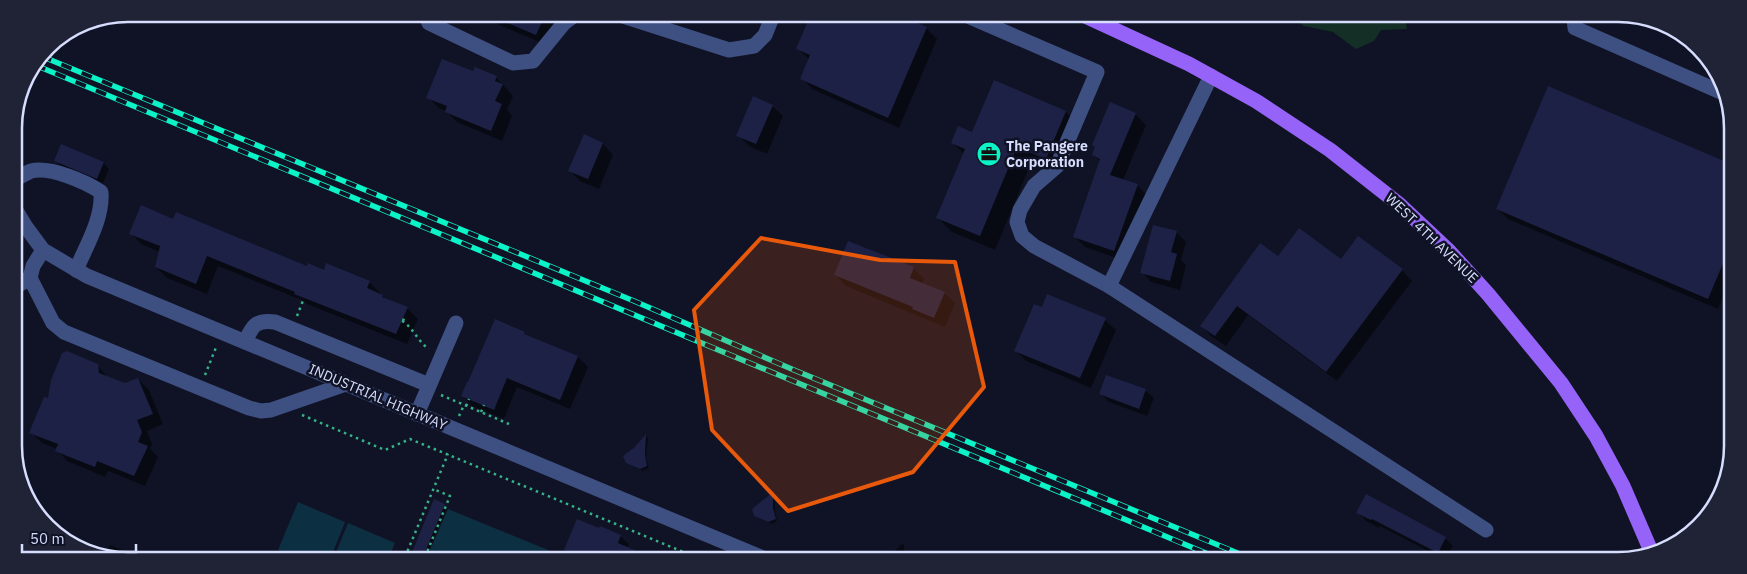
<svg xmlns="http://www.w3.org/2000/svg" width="1747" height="574" viewBox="0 0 1747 574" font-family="'IBM Plex Sans',sans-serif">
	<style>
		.green { fill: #142f26 }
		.water { fill: #0d2f42 }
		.shadow { fill: #0007 }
		.building { fill: #1d2145 }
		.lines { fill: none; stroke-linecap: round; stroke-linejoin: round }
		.path { stroke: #35b287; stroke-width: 2.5; stroke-dasharray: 2.5 4; stroke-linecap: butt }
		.minor { stroke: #3e4f82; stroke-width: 15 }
		.major { stroke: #9563f7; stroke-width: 15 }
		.rail-casing { stroke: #0cf3c8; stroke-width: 5.5 }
		.rail { stroke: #101325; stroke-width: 4; stroke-dasharray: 11; stroke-linecap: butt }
		.marked { fill: #e8590c; fill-opacity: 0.2; stroke: #e8590c; stroke-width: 4; stroke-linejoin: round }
		.labels { text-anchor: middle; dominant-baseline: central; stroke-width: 5; stroke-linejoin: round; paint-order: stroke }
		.poi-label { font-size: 14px; font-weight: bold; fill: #d7ddfd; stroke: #101325; text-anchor: start }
		.street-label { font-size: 14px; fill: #d7ddfd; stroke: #101325 }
		.rim { fill: none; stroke: #d7ddfd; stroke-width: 2.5 }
	</style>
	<rect width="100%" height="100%" fill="#101325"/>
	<!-- green -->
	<polygon class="green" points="1292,17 1405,17 1407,29 1381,30 1374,41 1356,49 1333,32 1304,26"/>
	<!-- water -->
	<g class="water">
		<polygon points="298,502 345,522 331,557 294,557 278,550"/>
		<polygon points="448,509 565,557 427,557"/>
		<polygon points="348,523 395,543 389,557 334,557"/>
	</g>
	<!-- shadow -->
	<g class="shadow">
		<polygon points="231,14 250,14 237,22"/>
		<polygon points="489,15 560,15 547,45 499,25"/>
		<polygon points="754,15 765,15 763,19"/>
		<polygon points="812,16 897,16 926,28 937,39 899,128 812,89 802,78 809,59 798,49"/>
		<polygon points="475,68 497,78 513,96 507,110 512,116 502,141 457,122 446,111 439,108 428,97 473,73"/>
		<polygon points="994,82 1066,112 1081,127 1061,173 1032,161 995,250 952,232 937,217 964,154 953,143 973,133"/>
		<polygon points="772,106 783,116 767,154 749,146 738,135"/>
		<polygon points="1135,114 1146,125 1123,180 1137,185 1148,196 1125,261 1085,247 1074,236 1101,162 1093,155"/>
		<polygon points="584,136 603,144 613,155 599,189 580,181 569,170"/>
		<polygon points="62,146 104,163 109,169 103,183 61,166 56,161"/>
		<polygon points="1731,165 1730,281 1718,309 1508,219 1497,209"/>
		<polygon points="173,221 307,267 369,282 380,293 379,294 387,300 407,308 418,319 407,344 307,304 304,301 218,266 207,294 167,278 156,267 160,252 141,244 131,233"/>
		<polygon points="1176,232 1186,242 1181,260 1186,265 1180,290 1151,282 1142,272"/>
		<polygon points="1278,258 1341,261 1402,270 1412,281 1337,381 1248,315 1226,346 1212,337 1202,326"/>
		<polygon points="913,268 924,279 922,284 944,293 955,303 945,327 846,286 836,275"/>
		<polygon points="1043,308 1105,320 1116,330 1091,388 1026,361 1015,350"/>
		<polygon points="524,333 528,337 578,357 588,367 570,409 517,387 504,419 472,406 462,395"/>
		<polygon points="97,365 108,378 125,384 138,379 149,390 163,424 147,431 152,444 150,449 158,457 145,486 108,471 105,477 67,461 57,449 42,443 31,432 49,400"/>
		<polygon points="1145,390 1154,398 1147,416 1109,402 1101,394"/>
		<polygon points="646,436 648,438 646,458 649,468 643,471 627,462 636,448"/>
		<polygon points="773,494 775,496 775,511 777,521 772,524 758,518 753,509"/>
		<polygon points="435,501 447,507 426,557 412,557"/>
		<polygon points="1358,513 1445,538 1453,546 1445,560 1380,526 1379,528 1366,521"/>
		<polygon points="620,536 629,544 623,558 573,557 566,550"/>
		<polygon points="902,544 904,545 903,558 887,558"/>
		<polygon points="110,545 130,553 133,556 106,556"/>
	</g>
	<!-- building -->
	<g class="building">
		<polygon points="488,15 545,15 536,35"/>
		<polygon points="810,16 900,16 927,27 888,118 800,79 810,55 796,49"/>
		<polygon points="442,59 473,71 475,67 497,76 495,81 503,84 495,101 502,104 491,131 445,112 447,106 426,98"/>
		<polygon points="994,80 1066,111 1046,159 1017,147 980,236 936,218 965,149 951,143 958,126 972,132"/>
		<polygon points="1548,86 1731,164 1730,247 1708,299 1496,209"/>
		<polygon points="753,96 773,105 756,144 736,136"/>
		<polygon points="1110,102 1136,113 1110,175 1138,184 1114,251 1073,237 1100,159 1092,155 1095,147 1092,145"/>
		<polygon points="584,134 603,143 588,179 568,171"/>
		<polygon points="61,144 104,162 97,179 54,161"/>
		<polygon points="141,205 173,219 176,212 307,266 308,263 324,270 326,263 370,281 367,288 383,295 382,297 408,307 396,334 294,294 295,292 207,256 196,284 155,267 160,246 129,234"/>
		<polygon points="1153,225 1177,231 1171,252 1177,254 1170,281 1140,273"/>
		<polygon points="1299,228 1341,259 1358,236 1403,269 1326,372 1237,306 1215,336 1200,326 1260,243 1278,256"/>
		<polygon points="848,241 914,267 910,278 945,292 934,318 912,309 913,307 834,275"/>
		<polygon points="1047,294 1106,318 1080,378 1014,351 1034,304 1042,307"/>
		<polygon points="495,319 525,332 524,334 578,356 560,400 507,378 494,410 461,396 467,382 468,382"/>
		<polygon points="67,351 98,364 99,373 125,383 138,378 153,414 137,420 142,432 138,442 148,446 134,476 97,461 95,467 67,456 55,451 58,444 29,433 44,397 48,398 51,380 62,353"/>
		<polygon points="1106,375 1146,389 1139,409 1099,394"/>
		<polygon points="646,434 645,455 647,466 640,469 626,463 623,456 635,447"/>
		<polygon points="773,492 773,508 776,519 768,522 754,516 752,509"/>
		<polygon points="1366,494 1446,537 1438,553 1372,519 1371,520 1356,513"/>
		<polygon points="434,499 445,504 423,557 410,557"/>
		<polygon points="577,519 599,528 600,526 621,535 618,543 652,558 582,557 564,550"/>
	</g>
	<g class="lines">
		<!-- path -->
		<g class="path">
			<polyline points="297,316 304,298"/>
			<path d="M402,321C413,327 417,341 429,349"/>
			<polyline points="403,321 405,315"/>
			<polyline points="205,375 217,345"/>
			<polyline points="441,395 509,424"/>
			<polyline points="466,406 469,399"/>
			<polyline points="481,412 484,405"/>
			<polyline points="302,415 385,450 410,439 698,558"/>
			<polyline points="459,416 464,405"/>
			<polyline points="405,557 448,454"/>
			<polyline points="425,557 450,496 433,489"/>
		</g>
		<!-- minor -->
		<g class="minor">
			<polyline points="426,15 429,23 513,63 533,61 564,23 575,15"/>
			<polyline points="620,15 729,50 754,46 765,35 773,15"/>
			<polyline points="968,16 1097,72 1057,166 1034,186 1020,210 1017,222 1022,236 1034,246 1109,286 1211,76"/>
			<polyline points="1574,18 1575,28 1725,94"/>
			<path d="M14,180C20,177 26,173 31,171C50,166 86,182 101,192C103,219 86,246 76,270"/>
			<polyline points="14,207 26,227 43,250 87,276 763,558"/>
			<polyline points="43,250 33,266 30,278 53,323 64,332 249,408 261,411 271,410 346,384"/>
			<polyline points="1109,286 1486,530"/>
			<polyline points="15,287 30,278"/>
			<path d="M245,342C252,327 255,319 275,322L429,385"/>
			<polyline points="417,414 456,323"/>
		</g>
		<!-- major -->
		<polyline class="major" points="1085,16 1189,64 1256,101 1330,150 1400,205 1449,251 1488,294 1561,383 1596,436 1623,486 1651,551"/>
		<defs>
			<g id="rail">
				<polyline points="41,56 634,301 794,370 1252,559"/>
				<polyline points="35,65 1220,559"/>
			</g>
		</defs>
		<!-- rail casing -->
		<use href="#rail" class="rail-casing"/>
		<!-- rail -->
		<use href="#rail" class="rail"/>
	</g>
	<!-- marked area -->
	<path class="marked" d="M761,238L880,260L955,262L984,387L913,472L788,511L712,430L694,310Z"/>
	<!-- icons -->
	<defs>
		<symbol id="office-disc" viewBox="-11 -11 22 22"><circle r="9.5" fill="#0cf3c8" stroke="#101325"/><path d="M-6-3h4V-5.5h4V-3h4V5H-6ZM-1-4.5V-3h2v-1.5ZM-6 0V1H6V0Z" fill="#111"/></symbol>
	</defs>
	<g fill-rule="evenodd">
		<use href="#office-disc" x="975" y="140" width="28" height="28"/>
	</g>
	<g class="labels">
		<!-- poi labels -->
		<g class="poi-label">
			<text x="1006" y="146">The Pangere<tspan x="1006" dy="16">Corporation</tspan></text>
		</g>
		<!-- street labels -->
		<g class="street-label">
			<text transform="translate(1432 238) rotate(44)">WEST 4TH AVENUE</text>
			<text transform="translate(378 397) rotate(23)">INDUSTRIAL HIGHWAY</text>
		</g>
	</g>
	<!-- crop -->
	<path d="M0 0H1747V574H0ZM128 22H1618A106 106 0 0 1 1724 128V446A106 106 0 0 1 1618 552H128A106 106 0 0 1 22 446V128A106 106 0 0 1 128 22Z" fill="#202336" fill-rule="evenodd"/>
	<path class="rim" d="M128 22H1618A106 106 0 0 1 1724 128V446A106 106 0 0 1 1618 552H128A106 106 0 0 1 22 446V128A106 106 0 0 1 128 22Z"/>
	<!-- scale -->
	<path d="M22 544v8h114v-8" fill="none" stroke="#d7ddfd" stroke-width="2.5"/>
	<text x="30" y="544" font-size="15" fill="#d7ddfd" stroke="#101325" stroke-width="4" paint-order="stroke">50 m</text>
</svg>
